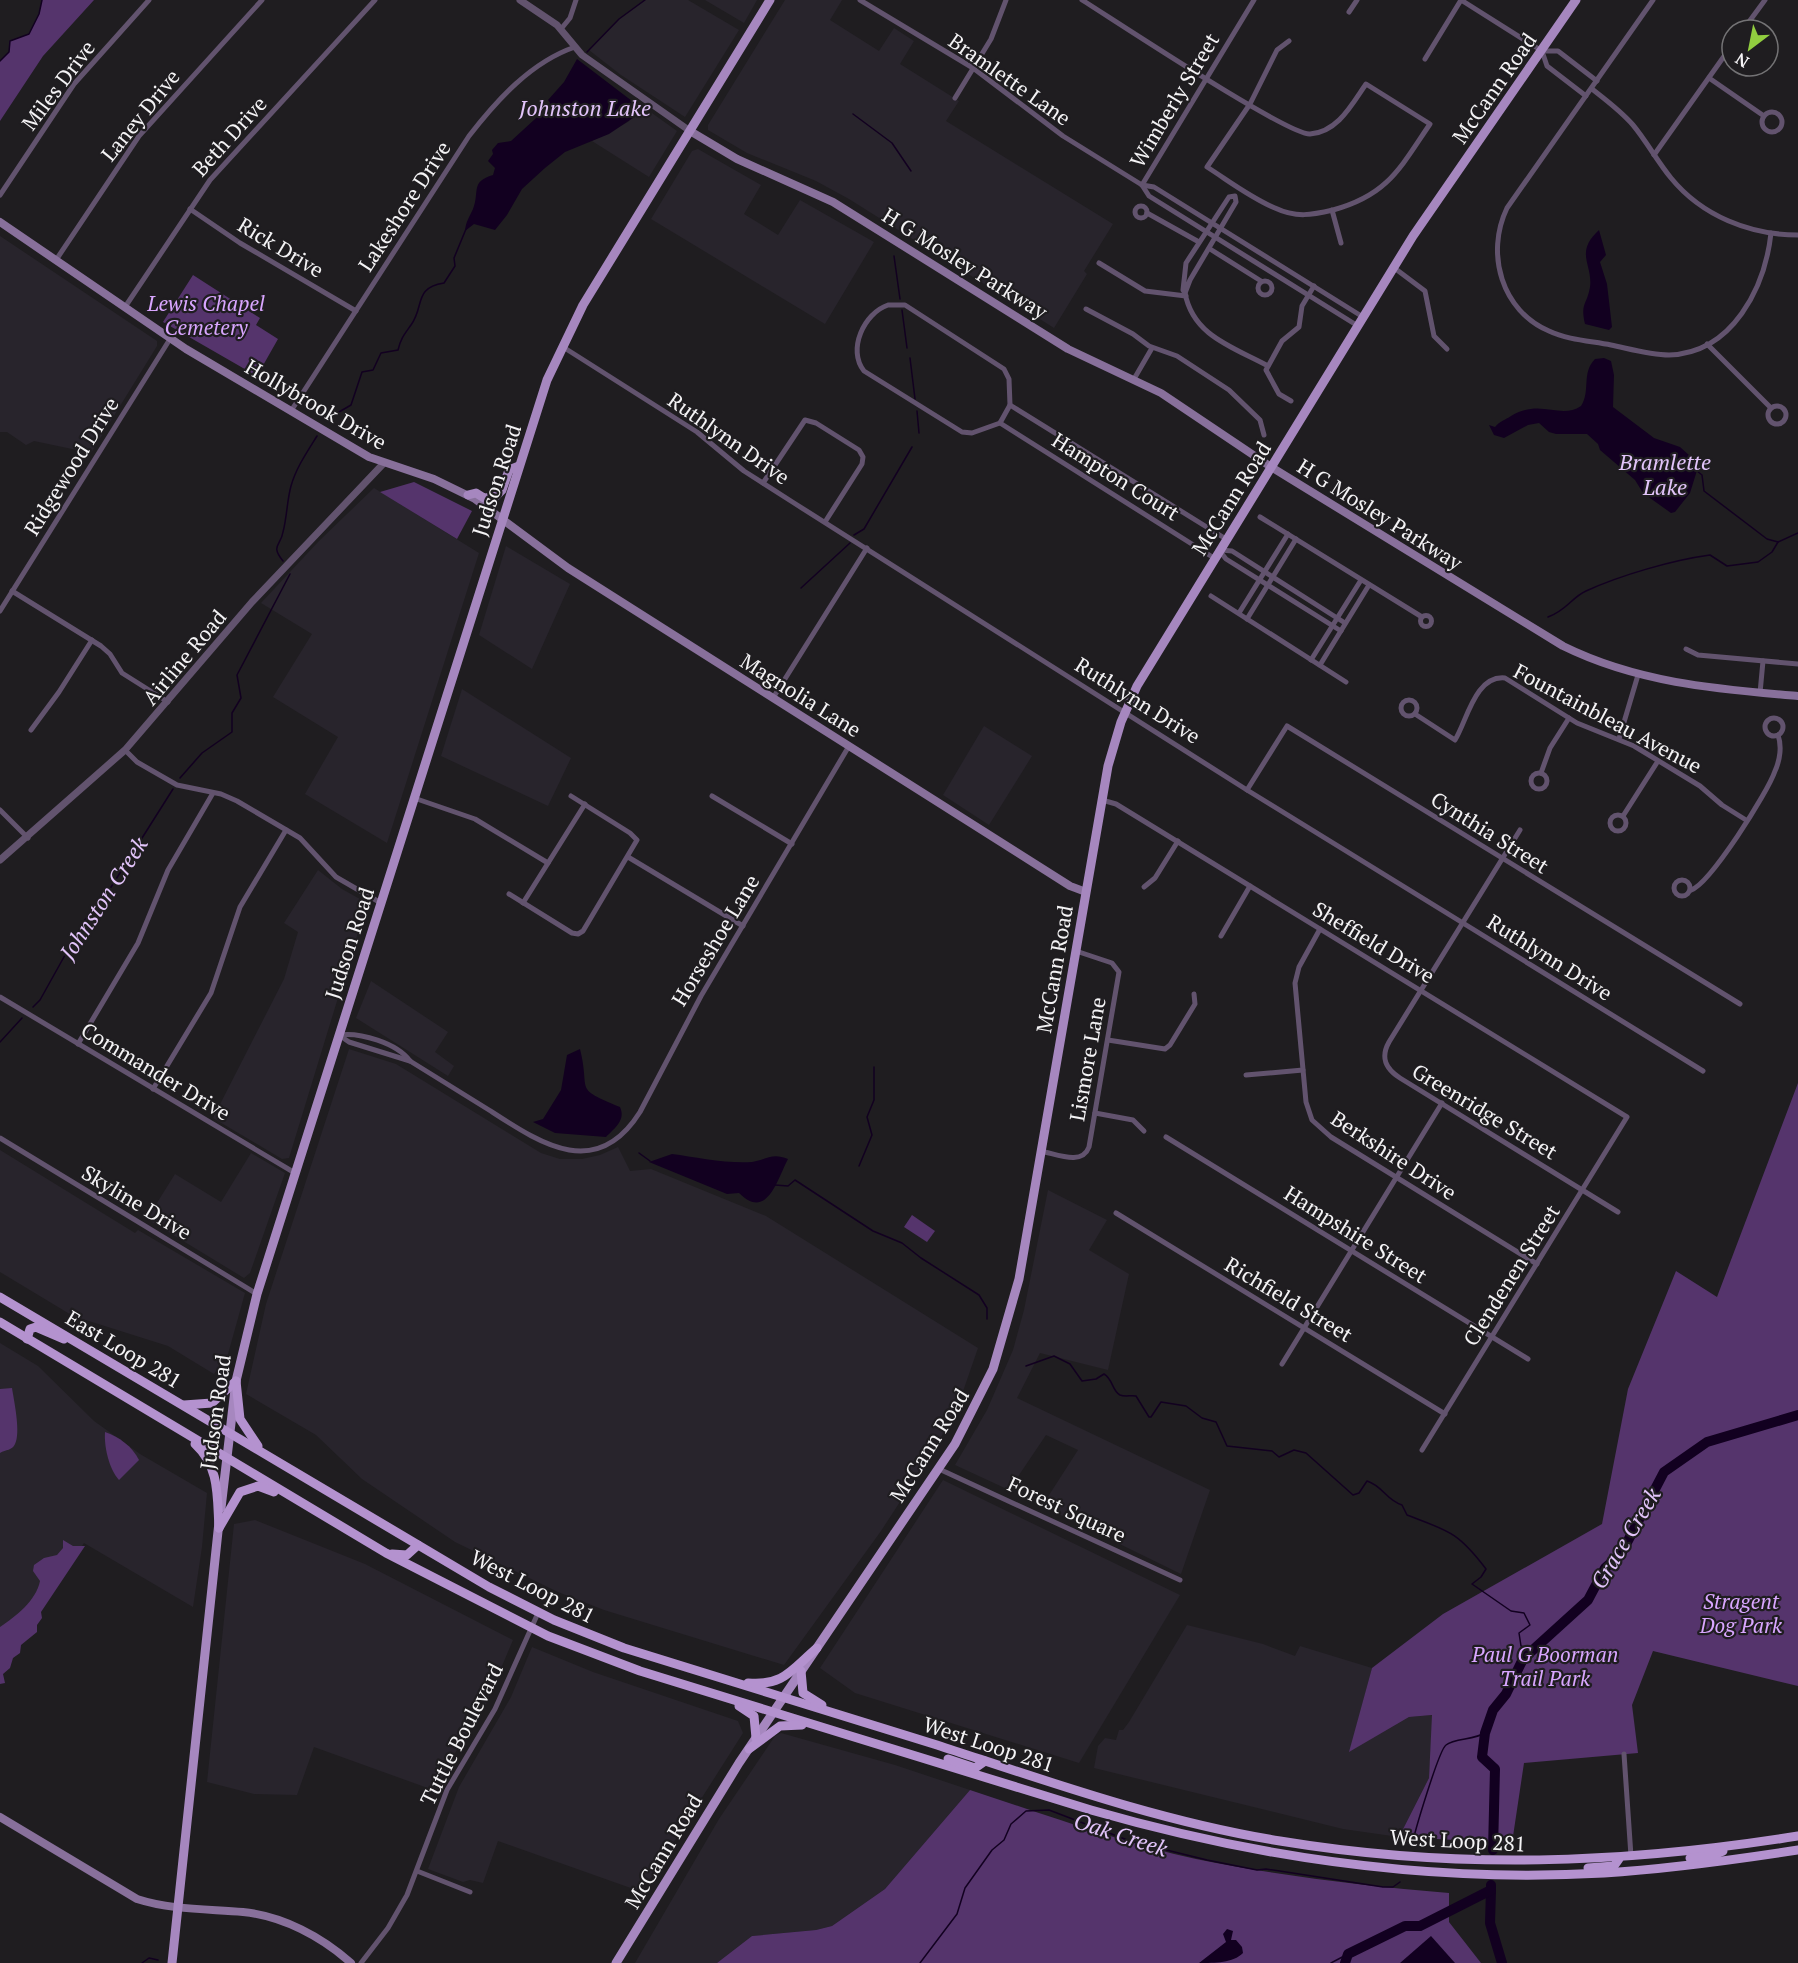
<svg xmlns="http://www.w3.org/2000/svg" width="1798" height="1963" viewBox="0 0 1798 1963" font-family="'PT Serif',serif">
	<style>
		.built { fill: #28242c }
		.green { fill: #55346c }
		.water { fill: #120020 }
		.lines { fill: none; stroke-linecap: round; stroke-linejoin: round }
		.stream { stroke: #120020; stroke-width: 1.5 }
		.river { stroke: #120020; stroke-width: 10 }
		.minor { stroke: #62536e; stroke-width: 5 }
		.tertiary { stroke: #62536e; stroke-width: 7 }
		.secondary { stroke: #88709b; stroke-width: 8 }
		.primary { stroke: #a687bf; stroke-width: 9 }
		.trunk { stroke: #b492cf; stroke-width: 9 }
		.labels { text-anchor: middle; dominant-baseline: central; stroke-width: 4.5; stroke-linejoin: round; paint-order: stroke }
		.street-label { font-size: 21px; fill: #f4f3f5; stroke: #1f1d20 }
		.park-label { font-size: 21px; font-style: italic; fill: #d9a6ff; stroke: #1f1d20 }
		.water-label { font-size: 22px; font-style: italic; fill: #e2c4fa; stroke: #1f1d20 }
	</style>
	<rect width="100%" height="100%" fill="#1f1d20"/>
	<!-- built -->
	<g class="built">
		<polygon points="645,0 688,0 739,30 685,117 621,75 589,50 619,19"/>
		<polygon points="705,0 757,0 744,23"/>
		<polygon points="785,0 842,0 830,20 879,51 894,28 914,41 900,64 959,101 946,121 1113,224 1084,271 1087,274 1054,328 849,199 816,181 747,153 708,130 708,125"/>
		<polygon points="642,106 677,131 649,177 592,141 628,122"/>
		<polygon points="698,149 761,185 744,214 778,235 800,200 874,242 825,324 651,219 692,151"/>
		<polygon points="0,236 157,341 157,346 91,453 34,441 26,445 7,432 0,432"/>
		<polygon points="374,488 479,553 387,843 305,794 338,737 273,697 312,634 261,603 319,541"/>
		<polygon points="506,546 570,584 532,669 479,635"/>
		<polygon points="462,689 571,758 548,806 441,756"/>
		<polygon points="984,726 1032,756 989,825 943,795"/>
		<polygon points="318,870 342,889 367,903 289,1158 282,1159 213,1118 284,979 298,932 284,923"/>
		<polygon points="371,981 448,1032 435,1052 454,1066 448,1076 356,1018"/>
		<polygon points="349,1049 396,1064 541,1153 560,1159 582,1159 600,1155 618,1147 630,1171 651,1169 766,1216 978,1348 959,1403 937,1445 881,1531 784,1665 604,1610 558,1592 455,1542 362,1479 316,1435 246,1394 266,1304"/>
		<polygon points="0,1150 135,1233 138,1230 245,1293 228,1354 214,1374 168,1346 73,1316 0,1272"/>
		<polygon points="251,1153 285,1173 250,1273 244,1278 147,1219 175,1174 221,1202"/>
		<polygon points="1048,1190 1107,1220 1089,1250 1129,1274 1108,1370 1040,1353 1017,1398 1210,1490 1181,1574 1042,1506 1078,1450 1046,1435 1009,1490 955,1465 987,1410 1013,1350 1024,1310"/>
		<polygon points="0,1343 38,1366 94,1421 140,1454 207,1493 202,1547 193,1607 84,1543 0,1669"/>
		<polygon points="943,1480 1180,1595 1079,1763 855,1693 820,1668"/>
		<polygon points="255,1520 365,1564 513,1640 486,1704 450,1761 436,1791 314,1747 297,1795 254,1794 207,1782 234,1524"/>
		<polygon points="1187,1625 1263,1644 1295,1656 1300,1646 1372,1668 1350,1751 1409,1717 1433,1715 1429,1778 1399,1837 1343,1829 1094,1768 1098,1746 1105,1738 1116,1740 1119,1730 1123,1730 1129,1722"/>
		<polygon points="532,1647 593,1672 738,1721 743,1733 642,1892 498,1841 483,1883 470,1880 463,1882 428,1869 459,1787 511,1697"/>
		<polygon points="781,1733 895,1765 970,1790 885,1889 832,1926 816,1930 752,1936 717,1963 635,1963 719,1819 775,1736"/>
	</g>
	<!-- green -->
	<g class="green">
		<polygon points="42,0 94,0 43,56 0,121 0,61 9,52 10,41 29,34 39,14"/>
		<polygon points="193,275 260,318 256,325 278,339 257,376 163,322"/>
		<polygon points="414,482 472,511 457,539 380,492"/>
		<polygon points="1798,1083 1798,1686 1653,1651 1632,1705 1638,1753 1524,1763 1512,1843 1399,1837 1429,1778 1432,1715 1409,1717 1349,1752 1372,1668 1443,1614 1602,1524 1628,1389 1676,1271 1717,1297"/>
		<polygon points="912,1215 935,1231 927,1242 904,1227"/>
		<path d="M12,1388C14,1401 21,1433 15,1444C12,1451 6,1449 0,1453V1389Z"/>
		<path d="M105,1432C119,1437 132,1446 139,1460L119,1480C109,1469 104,1447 105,1432Z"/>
		<path d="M63,1540L73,1546H85L41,1612L42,1618L37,1625V1632L21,1645L20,1653L13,1658L10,1668L3,1674L5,1683L0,1684V1627C16,1616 36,1601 40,1581L33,1571L34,1565L44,1558L57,1555L63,1548Z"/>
		<path d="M970,1790C1044,1814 1119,1842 1196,1859C1280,1876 1364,1886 1449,1893V1922L1481,1963H717L752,1936L816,1930L832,1926L885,1889Z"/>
	</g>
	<!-- water -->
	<g class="water">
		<path d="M577,59L632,101L636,116L609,134L565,152L545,168L522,189L507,215L495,230L474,224L465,231C466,221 469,218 473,209C480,191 470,182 493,175L495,168L488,161L493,154L492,150L498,143L511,141L547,108L550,103L548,100L564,82Z"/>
		<path d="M1599,230L1606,255L1600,262L1607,284L1612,327L1609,330L1585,324C1580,303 1587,305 1590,287C1593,264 1574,253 1599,230Z"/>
		<path d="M1604,358L1611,361L1614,375L1613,407L1654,438L1680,447L1699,464L1690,493L1675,512L1671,513L1643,493L1635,480L1600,450L1598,444L1587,434H1556L1549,432L1539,423L1528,425L1504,438L1494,435L1489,425L1495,427C1500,421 1505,420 1511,416C1541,398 1560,420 1581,406C1591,391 1581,373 1595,359Z"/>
		<path d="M580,1049C591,1093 572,1087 620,1107C626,1120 615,1128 606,1137L555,1133L533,1122L543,1119L561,1090L567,1055Z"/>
		<path d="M672,1154C695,1157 728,1164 752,1162C766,1160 772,1152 788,1159C777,1180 767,1221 739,1193L727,1194L649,1162Z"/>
		<path d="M1227,1929L1233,1931L1231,1940H1236L1242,1947L1243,1953C1233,1963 1215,1963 1199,1963L1226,1942L1223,1934Z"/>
		<polygon points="1431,1936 1455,1963 1400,1963"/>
	</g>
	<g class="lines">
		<!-- stream -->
		<g class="stream">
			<polyline points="587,52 619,19 645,0"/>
			<polyline points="0,61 9,52 10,41 29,34 39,14 42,0"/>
			<polyline points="853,114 892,143 911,171"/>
			<polyline points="894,256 900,299"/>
			<polyline points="902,310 907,348"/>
			<polyline points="910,358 915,399"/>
			<polyline points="917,411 919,433"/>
			<path d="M327,419L351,405L362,372L373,370L381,353L398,350C401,338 404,335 411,325C425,306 413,288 444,283L455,266L454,258L466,229"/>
			<polyline points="1697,471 1702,475 1704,491 1767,539 1778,542"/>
			<polyline points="854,535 864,529 912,447"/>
			<path d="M283,561C270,545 281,546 283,532C287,517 287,500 291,486C296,468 307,452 317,436"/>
			<polyline points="801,588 850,543"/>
			<path d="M1548,617C1567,610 1571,598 1586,591C1621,575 1673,560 1710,555L1727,566L1758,562L1772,552L1778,542L1798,533"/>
			<polyline points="180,778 202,753 232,732 232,713 241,698 237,675 290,574"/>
			<polyline points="33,1007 40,1000 84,921 106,895 173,789"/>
			<polyline points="0,1042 22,1018"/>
			<polyline points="639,1153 650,1161"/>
			<polyline points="859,1166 872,1135 867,1117 874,1100 874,1067"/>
			<polyline points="775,1185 788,1186 795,1180 873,1231 902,1243 921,1258 979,1295 987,1308 987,1319"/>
			<path d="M1026,1366L1054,1356L1070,1364L1082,1381L1096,1379L1104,1374C1113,1379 1112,1391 1120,1395C1125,1397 1131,1395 1136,1396L1149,1417H1151L1161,1402L1186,1406L1202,1418L1216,1422L1227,1446L1272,1451L1279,1457L1294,1450L1306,1453L1353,1495L1359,1493L1367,1481C1383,1486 1386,1500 1402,1505L1407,1515C1449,1531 1458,1532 1486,1569L1481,1577L1472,1584L1511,1611L1524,1613L1530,1625L1519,1633L1521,1646L1533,1651"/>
			<path d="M1412,1846C1414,1833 1439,1750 1446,1745C1454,1738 1474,1740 1485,1733"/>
			<polyline points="142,1963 149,1958 158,1960"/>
			<polyline points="920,1963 957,1914 965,1888 992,1850 1004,1840 1011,1824 1026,1811 1049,1810 1130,1841 1207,1860 1257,1870 1266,1869 1383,1887 1393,1887 1400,1882"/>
			<polyline points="1331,1963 1348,1954"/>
		</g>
		<!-- river -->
		<g class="river">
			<polyline points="1493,1850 1495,1769 1482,1757 1485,1733 1493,1710 1506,1694 1523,1659 1588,1600 1605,1568 1621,1554 1664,1472 1707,1442 1798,1415"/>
			<polyline points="1491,1890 1490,1923 1502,1963"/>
			<polyline points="1345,1963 1348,1954 1405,1926 1420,1926 1491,1890 1491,1885"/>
		</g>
		<!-- minor -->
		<g class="minor">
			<polyline points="860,0 973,68 1063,136 1142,185 1149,196 1358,326"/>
			<path d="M1082,0C1114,20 1287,135 1310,134C1338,132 1352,104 1366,84L1430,124C1400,168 1388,195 1333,210C1312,215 1296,218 1275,208C1251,198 1229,181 1207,167L1250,104L1277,50L1289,41"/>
			<polyline points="1461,0 1542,51 1558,51 1597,81"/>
			<path d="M1653,0L1507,208C1485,254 1502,311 1549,331C1568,340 1591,341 1611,345C1630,349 1650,355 1669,355C1733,353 1765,287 1771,233"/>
			<polyline points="1349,12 1357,0"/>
			<polyline points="561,29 570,18 576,0"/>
			<polyline points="1743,30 1765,0"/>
			<polyline points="1542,51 1547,66 1586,96"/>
			<polyline points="1425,59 1461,0"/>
			<polyline points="1709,78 1764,116"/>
			<path d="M1592,89C1606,100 1621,111 1633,125C1647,142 1657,161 1671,178C1702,216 1750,235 1798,235"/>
			<polyline points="955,98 991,39 1006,0"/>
			<circle cx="1772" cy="122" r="10"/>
			<polyline points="1654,155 1732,45"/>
			<polyline points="1142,185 1154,187 1363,317"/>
			<polyline points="1142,185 1254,0"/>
			<polyline points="0,195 74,84 149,0"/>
			<polygon points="1235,196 1236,202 1190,280 1185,293 1183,290 1186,263 1229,197"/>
			<circle cx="1141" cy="212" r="6"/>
			<polyline points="190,209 240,243 356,311"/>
			<polyline points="1332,210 1341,243"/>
			<polyline points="1147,213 1199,242"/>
			<polyline points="1210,249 1261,281"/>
			<polyline points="56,260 139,136 262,0"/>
			<polyline points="1099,263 1145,291 1186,296"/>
			<polyline points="1393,267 1425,291 1434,336 1447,349"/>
			<circle cx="1265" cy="288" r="7"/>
			<path d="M1185,293C1193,336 1233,347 1268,366"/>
			<path d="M888,305H905L1004,369L1009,379L1010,405L1000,423L972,433L962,432L864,371C847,350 864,313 888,305Z"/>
			<polyline points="125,307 210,180 375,0"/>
			<polyline points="1086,309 1133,334 1149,346 1177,356 1229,390 1260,420 1264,435"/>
			<polyline points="1707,344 1771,408"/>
			<polyline points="563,347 697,432 744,471 794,503 1247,790 1703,1071"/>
			<polyline points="1134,379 1152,348"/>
			<polyline points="1291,401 1279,394 1266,370 1282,341 1299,327 1302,306 1314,286"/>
			<polyline points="1010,405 1226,539"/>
			<circle cx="1777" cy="415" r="9"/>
			<path d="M291,411L469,136C497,100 531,62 575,47"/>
			<polyline points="1000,423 1214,558"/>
			<polyline points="763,483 805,420 816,423 859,450 863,457 862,464 825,522"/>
			<polyline points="1260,517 1422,617"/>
			<polyline points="1219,550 1226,559 1341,631"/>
			<polyline points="1221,550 1232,551 1345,623"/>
			<polyline points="12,591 101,646 110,654 122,673 168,702"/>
			<polyline points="1211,596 1346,682"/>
			<polyline points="0,611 170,339"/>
			<polyline points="1239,613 1288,534"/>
			<circle cx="1426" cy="621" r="5.5"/>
			<polyline points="1247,619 1296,539"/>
			<polyline points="1686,649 1698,655 1798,664"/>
			<polyline points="1311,660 1361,580"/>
			<polyline points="1320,665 1369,585"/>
			<polyline points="1760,693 1763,661"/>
			<polyline points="773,698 867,548"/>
			<circle cx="1409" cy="708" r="8"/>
			<path d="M1415,714L1455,740C1467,721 1475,675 1505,678L1577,723L1634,746L1700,786L1722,805L1746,820"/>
			<circle cx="1774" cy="727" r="9"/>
			<polyline points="31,730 59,692 92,640"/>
			<polyline points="1619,739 1638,675"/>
			<polyline points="125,750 137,762 177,785 221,794 237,801 300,838 336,877 381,903"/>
			<circle cx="1539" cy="781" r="8"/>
			<polyline points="1541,773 1550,748 1569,718"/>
			<polyline points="1247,790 1287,726 1740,1004"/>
			<polyline points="712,796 792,844"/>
			<polyline points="414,798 475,819 548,863"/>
			<polyline points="1102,800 1116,804 1627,1117 1422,1450"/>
			<polyline points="0,810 28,838"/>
			<circle cx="1618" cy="823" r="8"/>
			<polyline points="1623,816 1658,761"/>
			<path d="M1520,830L1389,1042C1380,1058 1386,1069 1400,1078L1618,1212"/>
			<polyline points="628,857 743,926"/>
			<circle cx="1682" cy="888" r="8"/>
			<polyline points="1144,887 1155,878 1178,841"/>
			<path d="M1691,890C1710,884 1768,792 1775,771C1780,760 1782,746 1778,735"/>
			<polyline points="509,894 572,933 578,934 583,931 637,840 630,833 571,796"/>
			<polyline points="523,903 585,804"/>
			<polyline points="1320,929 1299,967 1295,983 1306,1102 1312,1120 1331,1137 1537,1264"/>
			<polyline points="1221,936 1250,886"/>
			<polyline points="0,997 295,1173"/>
			<path d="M339,1035C360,1032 397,1043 410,1061C437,1078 463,1094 489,1110C540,1143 596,1182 640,1112L701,996L849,746"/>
			<polyline points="339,1035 349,1042 410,1061"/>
			<polyline points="1108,1040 1165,1049 1170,1045 1195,1004 1194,994"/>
			<polyline points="78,1044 138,943 168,870 213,793"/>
			<polyline points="1246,1075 1303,1070"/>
			<polyline points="153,1089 211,993 240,907 286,830"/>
			<polyline points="1095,1113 1133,1120 1144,1131"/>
			<polyline points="1166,1137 1528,1359"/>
			<polyline points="0,1138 257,1294"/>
			<path d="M1040,1151C1057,1154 1082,1166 1089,1147L1119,972L1112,963L1076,951"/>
			<polyline points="1116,1213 1445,1414"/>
			<polyline points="1282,1364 1442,1103"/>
			<polyline points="939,1469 1180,1580"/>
			<polyline points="1624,1754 1631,1856"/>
			<polyline points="417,1871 470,1892"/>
			<polyline points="361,1963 388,1928 407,1895 447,1790 495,1709 538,1613"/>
		</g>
		<!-- tertiary -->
		<g class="tertiary">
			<polyline points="520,0 557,25 582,55 690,131"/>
			<polyline points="0,860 125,750 252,602 383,464"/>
		</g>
		<!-- secondary -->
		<g class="secondary">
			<path d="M690,131L737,159L833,202L1068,349L1161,393L1271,467L1563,646C1638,683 1716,689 1798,696"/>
			<polyline points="0,222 186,349 369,457 434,479 475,499 568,568 1070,886 1086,892"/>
			<path d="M0,1817L137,1899C171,1910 208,1909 243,1912C283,1916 322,1937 351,1963"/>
		</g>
		<!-- primary -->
		<g class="primary">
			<polyline points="468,495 476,493 484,498 495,497 502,490 509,470 519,466"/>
			<polyline points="221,1508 236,1381 257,1294 547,380 583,305 770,0"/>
			<polyline points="172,1963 219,1522"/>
			<polyline points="616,1963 739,1763 955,1444 993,1369 1019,1279 1108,766 1121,722 1137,686 1413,236 1576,0"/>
		</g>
		<!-- trunk -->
		<g class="trunk">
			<path d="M0,1297L489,1587L554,1620L624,1648C728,1681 833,1712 937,1745C1050,1782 1162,1822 1280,1841C1456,1870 1623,1864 1798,1836"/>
			<path d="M0,1322L386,1553L548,1636L640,1671L1091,1810C1258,1858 1429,1883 1604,1873C1669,1869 1733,1860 1798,1850"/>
			<polyline points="27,1339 30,1329 36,1327 64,1339"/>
			<polyline points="236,1381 240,1419 258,1446"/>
			<polyline points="184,1405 212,1403 236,1381"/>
			<path d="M195,1444C220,1467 217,1497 219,1528"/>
			<polyline points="219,1528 240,1492 258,1486 274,1492"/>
			<polyline points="392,1554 407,1555 418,1545"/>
			<polyline points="801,1671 803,1693 822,1705"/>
			<path d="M748,1683C784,1686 791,1670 817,1648"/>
			<polyline points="739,1706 754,1716 756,1738"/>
			<polyline points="749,1749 780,1726 802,1725"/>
			<polyline points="948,1759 975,1768 985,1761"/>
			<polyline points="1690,1858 1711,1856 1723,1851"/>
			<polyline points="1588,1868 1614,1866 1619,1859"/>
		</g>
	</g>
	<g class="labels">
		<!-- street labels -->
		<g class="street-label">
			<text transform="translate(1010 79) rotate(35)">Bramlette Lane</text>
			<text transform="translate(58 85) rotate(-53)">Miles Drive</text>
			<text transform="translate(1494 88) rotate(-55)">McCann Road</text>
			<text transform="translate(1174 100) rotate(-59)">Wimberly Street</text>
			<text transform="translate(140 115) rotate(-51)">Laney Drive</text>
			<text transform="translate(229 136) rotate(-48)">Beth Drive</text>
			<text transform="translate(404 206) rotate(-57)">Lakeshore Drive</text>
			<text transform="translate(281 247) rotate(31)">Rick Drive</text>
			<text transform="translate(965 263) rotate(32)">H G Mosley Parkway</text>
			<text transform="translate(316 404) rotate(30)">Hollybrook Drive</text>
			<text transform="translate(729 438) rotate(35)">Ruthlynn Drive</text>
			<text transform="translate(71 466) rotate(-58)">Ridgewood Drive</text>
			<text transform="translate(1116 476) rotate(32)">Hampton Court</text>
			<text transform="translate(496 480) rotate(-72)">Judson Road</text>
			<text transform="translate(1231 498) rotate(-58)">McCann Road</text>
			<text transform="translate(1380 514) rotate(32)">H G Mosley Parkway</text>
			<text transform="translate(184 657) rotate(-50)">Airline Road</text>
			<text transform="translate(801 695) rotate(32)">Magnolia Lane</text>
			<text transform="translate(1138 700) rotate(32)">Ruthlynn Drive</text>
			<text transform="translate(1608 718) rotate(28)">Fountainbleau Avenue</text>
			<text transform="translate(1490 832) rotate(32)">Cynthia Street</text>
			<text transform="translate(715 940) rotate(-59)">Horseshoe Lane</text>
			<text transform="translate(1374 942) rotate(31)">Sheffield Drive</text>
			<text transform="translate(349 943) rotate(-72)">Judson Road</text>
			<text transform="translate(1550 957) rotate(32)">Ruthlynn Drive</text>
			<text transform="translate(1054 969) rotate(-80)">McCann Road</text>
			<text transform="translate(1087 1059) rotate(-80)">Lismore Lane</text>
			<text transform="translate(156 1071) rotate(31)">Commander Drive</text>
			<text transform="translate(1485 1111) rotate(31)">Greenridge Street</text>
			<text transform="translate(1394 1155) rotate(33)">Berkshire Drive</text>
			<text transform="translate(137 1202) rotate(31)">Skyline Drive</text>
			<text transform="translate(1356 1234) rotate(32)">Hampshire Street</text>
			<text transform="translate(1511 1275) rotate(-58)">Clendenen Street</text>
			<text transform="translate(1289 1299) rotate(31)">Richfield Street</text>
			<text transform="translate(124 1349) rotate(31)">East Loop 281</text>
			<text transform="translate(215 1412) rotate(-82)">Judson Road</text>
			<text transform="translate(929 1445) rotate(-58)">McCann Road</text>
			<text transform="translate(1067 1509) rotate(25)">Forest Square</text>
			<text transform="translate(533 1586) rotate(27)">West Loop 281</text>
			<text transform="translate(461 1734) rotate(-63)">Tuttle Boulevard</text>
			<text transform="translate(989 1744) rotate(18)">West Loop 281</text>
			<text transform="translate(1458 1840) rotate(3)">West Loop 281</text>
			<text transform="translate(663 1851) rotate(-59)">McCann Road</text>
		</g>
		<!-- park labels -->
		<g class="park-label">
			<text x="206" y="303">Lewis Chapel<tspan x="206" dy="24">Cemetery</tspan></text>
			<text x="1741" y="1601">Stragent<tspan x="1741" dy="24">Dog Park</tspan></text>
			<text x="1545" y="1654">Paul G Boorman<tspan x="1545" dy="24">Trail Park</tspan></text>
		</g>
		<!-- water labels -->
		<g class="water-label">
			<text x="585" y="107">Johnston Lake</text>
			<text x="1665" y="461">Bramlette<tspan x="1665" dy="25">Lake</tspan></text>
			<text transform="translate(103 898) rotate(-57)">Johnston Creek</text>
			<text transform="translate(1625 1538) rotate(-59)">Grace Creek</text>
			<text transform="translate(1121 1834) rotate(18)">Oak Creek</text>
		</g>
	</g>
	<!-- north arrow -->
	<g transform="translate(1750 48) rotate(212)"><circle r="28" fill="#1f1d20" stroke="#747375" stroke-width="1.5"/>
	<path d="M0-4.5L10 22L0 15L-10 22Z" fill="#91cd3f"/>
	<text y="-9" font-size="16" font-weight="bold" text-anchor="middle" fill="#f4f3f5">N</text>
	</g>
</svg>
